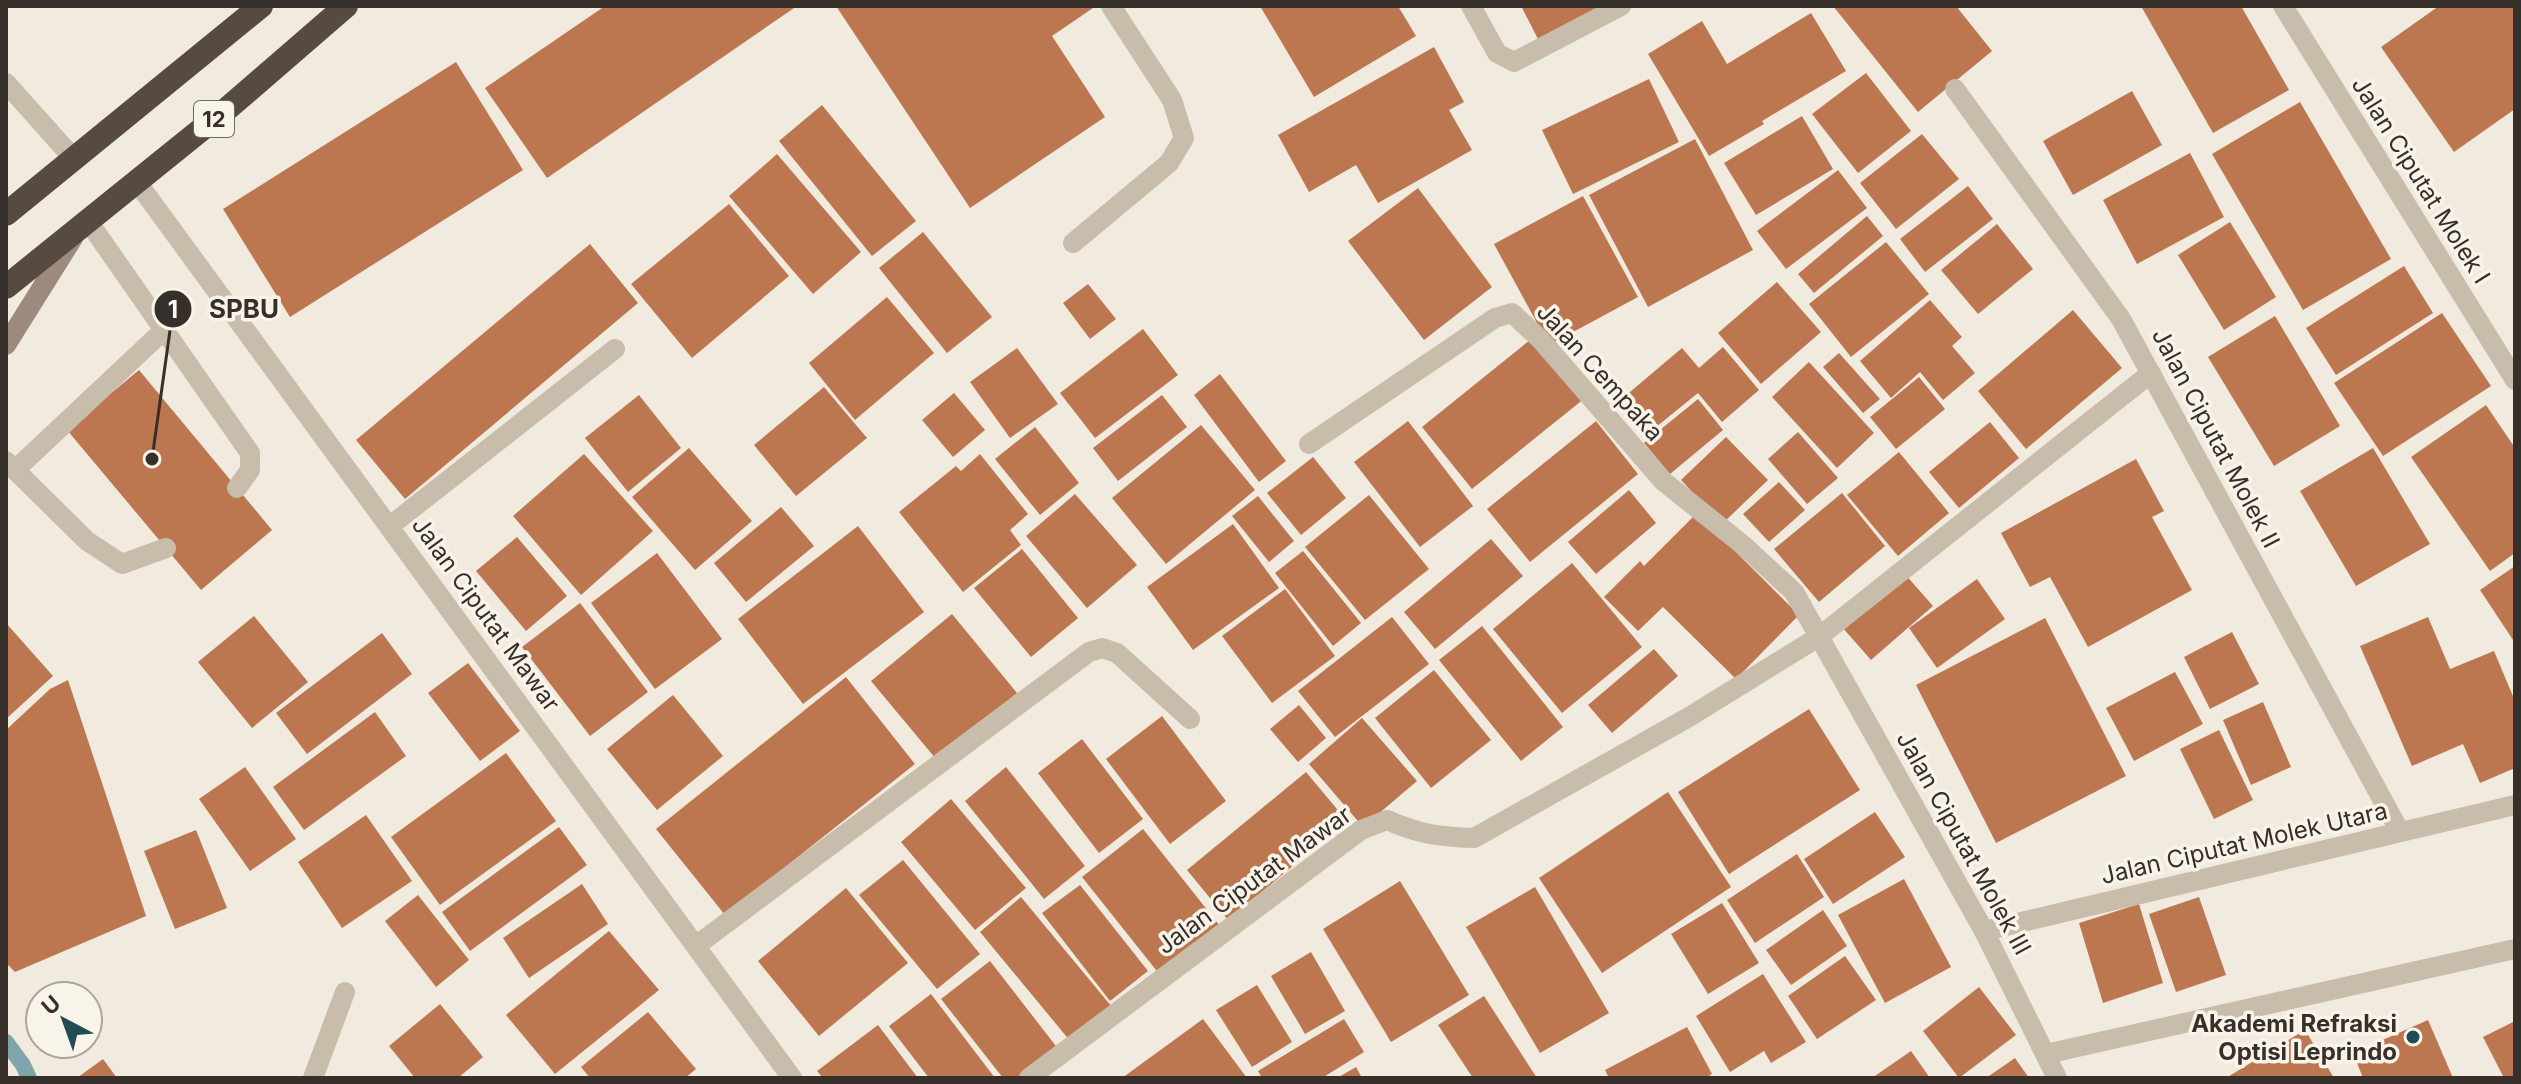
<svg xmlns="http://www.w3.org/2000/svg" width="2521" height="1084" viewBox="0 0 2521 1084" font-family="Inter,sans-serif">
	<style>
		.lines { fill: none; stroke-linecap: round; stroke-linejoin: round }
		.stream { stroke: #7fa5ac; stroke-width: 16 }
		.building { fill: #bd7750 }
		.lane { stroke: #c8bcab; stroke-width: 20 }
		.street { stroke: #c8bcab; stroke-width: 20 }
		.secondary { stroke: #9c8b7c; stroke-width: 20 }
		.highway { stroke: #574a41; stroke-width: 24 }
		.poi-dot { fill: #224c55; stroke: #f9f4ea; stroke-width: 3 }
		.labels { text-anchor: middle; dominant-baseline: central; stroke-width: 7; stroke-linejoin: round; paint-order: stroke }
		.shield { fill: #f9f4ea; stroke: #706a64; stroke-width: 2 }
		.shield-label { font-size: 22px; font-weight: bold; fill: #362f2a }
		.street-label { font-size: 24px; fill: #362f2a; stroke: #f9f4ea }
		.poi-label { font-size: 24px; font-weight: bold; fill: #362f2a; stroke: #f9f4ea; text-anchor: end }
		.leader { fill: none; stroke: #362f2a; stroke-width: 3 }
		.callout-dot { fill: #362f2a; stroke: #f9f4ea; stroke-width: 3 }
		.mark-label { font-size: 24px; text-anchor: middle; font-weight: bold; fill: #fff }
		.callout-label { font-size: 26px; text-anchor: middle; font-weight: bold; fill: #362f2a; stroke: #f9f4ea; stroke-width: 7; stroke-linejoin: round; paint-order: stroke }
	</style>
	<rect width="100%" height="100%" fill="#f1eade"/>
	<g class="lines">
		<!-- stream -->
		<polyline class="stream" points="6,1042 23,1065 29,1078"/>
	</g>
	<!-- building -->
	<g class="building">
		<polygon points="605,6 797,6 547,178 485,88"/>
		<polygon points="836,6 1092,6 1093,8 1052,36 1105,117 970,208"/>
		<polygon points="1260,6 1398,6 1416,36 1314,97"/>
		<polygon points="1521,6 1606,6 1539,41"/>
		<polygon points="1833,6 1956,6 1992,51 1918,112"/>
		<polygon points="2141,6 2241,6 2289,90 2213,133"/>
		<polygon points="2439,6 2515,6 2515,109 2454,152 2381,47"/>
		<polygon points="1811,13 1846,71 1762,121 1764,124 1709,156 1648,54 1702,21 1727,64"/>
		<polygon points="1434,47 1464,102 1449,110 1472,150 1378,203 1356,165 1309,192 1278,135"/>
		<polygon points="456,62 523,170 290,317 223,209"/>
		<polygon points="1866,73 1911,131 1858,173 1812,114"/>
		<polygon points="1649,79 1679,142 1573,194 1542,130"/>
		<polygon points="2132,91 2162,145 2073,195 2043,141"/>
		<polygon points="2300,102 2391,259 2303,310 2212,154"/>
		<polygon points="822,105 916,221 872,256 779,141"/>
		<polygon points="1802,116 1833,169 1756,215 1724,163"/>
		<polygon points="1922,134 1959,179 1896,229 1860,183"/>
		<polygon points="1695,139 1753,250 1648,307 1589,195"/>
		<polygon points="2190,153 2224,217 2137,264 2103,200"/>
		<polygon points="777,154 861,252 813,294 729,196"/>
		<polygon points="1838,170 1867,208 1786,269 1757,231"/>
		<polygon points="1968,186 1993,219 1925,272 1900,239"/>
		<polygon points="1418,188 1492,287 1424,340 1348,241"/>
		<polygon points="1583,196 1638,297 1549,345 1494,244"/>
		<polygon points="729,204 789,276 692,358 631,284"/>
		<polygon points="1867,216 1883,236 1814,293 1798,274"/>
		<polygon points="2230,222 2276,297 2224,330 2178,255"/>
		<polygon points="1997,224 2033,269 1978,314 1941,270"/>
		<polygon points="923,232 992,317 947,353 879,268"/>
		<polygon points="1886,242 1929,294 1851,357 1809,304"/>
		<polygon points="590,244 638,303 405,499 356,440"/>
		<polygon points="2404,266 2433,313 2336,375 2306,328"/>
		<polygon points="1777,282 1821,332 1761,384 1718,333"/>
		<polygon points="1088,284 1116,319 1090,339 1063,303"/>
		<polygon points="887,297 934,353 855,420 809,363"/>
		<polygon points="1930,300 1962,337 1952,346 1975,373 1943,400 1920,372 1891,398 1860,361"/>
		<polygon points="2073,310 2122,368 2026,449 1978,391"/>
		<polygon points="2442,313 2491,386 2383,456 2334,383"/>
		<polygon points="2275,316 2340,426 2274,466 2208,357"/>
		<polygon points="1143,329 1178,375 1095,438 1060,393"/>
		<polygon points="1535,336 1585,398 1472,489 1422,427"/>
		<polygon points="1723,347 1759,390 1722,422 1698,393 1645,436 1617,403 1682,348 1699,368"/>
		<polygon points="1017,348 1058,404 1010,438 970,382"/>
		<polygon points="1839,353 1880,399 1863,413 1823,367"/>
		<polygon points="1809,362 1874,433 1837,468 1772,397"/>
		<polygon points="139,370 272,530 201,590 67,430"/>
		<polygon points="1220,374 1286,461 1259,482 1194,395"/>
		<polygon points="1919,377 1945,409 1896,449 1870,417"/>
		<polygon points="824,387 867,438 796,496 754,445"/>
		<polygon points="954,393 985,430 953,457 922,420"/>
		<polygon points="639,395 681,448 628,492 585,438"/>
		<polygon points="1162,395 1187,427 1118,481 1093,448"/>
		<polygon points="1698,399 1723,430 1670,474 1644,443"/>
		<polygon points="2486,405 2515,448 2515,553 2490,571 2411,457"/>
		<polygon points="1408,421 1473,506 1420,547 1354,462"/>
		<polygon points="1596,421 1638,474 1530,562 1487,509"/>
		<polygon points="1990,422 2019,458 1959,508 1929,472"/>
		<polygon points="1201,425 1255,490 1166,564 1112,498"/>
		<polygon points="1035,427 1079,483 1040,515 995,459"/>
		<polygon points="1798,432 1838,478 1807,504 1768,459"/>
		<polygon points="1726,437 1768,480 1722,524 1681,480"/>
		<polygon points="689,448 752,521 695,570 632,497"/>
		<polygon points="2373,448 2430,544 2356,586 2300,491"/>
		<polygon points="1899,452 1949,513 1898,556 1847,495"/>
		<polygon points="584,454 653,531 581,595 513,516"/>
		<polygon points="980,454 1028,514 1010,530 1021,545 963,592 899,512 956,466 961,471"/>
		<polygon points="1313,457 1346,498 1301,535 1267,493"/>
		<polygon points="2136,459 2164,511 2152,517 2192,590 2088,647 2050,577 2030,587 2001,533"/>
		<polygon points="1779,482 1805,510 1769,542 1743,514"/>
		<polygon points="1629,490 1656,523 1596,574 1568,542"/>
		<polygon points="1842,493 1885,546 1819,602 1774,549"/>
		<polygon points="1075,494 1137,565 1087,608 1026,536"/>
		<polygon points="1369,495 1429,569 1365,620 1305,547"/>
		<polygon points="1258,496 1294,541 1269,562 1232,516"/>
		<polygon points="781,507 814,546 746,602 714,563"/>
		<polygon points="1697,513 1799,615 1736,679 1663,607 1638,631 1604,597 1640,561 1644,566"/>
		<polygon points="1233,524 1279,588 1193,650 1147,587"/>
		<polygon points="858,526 924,612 803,704 738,619"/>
		<polygon points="517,537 567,596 526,631 476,571"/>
		<polygon points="1491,539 1523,576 1435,649 1404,612"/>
		<polygon points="1022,549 1078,618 1031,657 974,588"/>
		<polygon points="1303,551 1361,623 1333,646 1275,573"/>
		<polygon points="657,553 722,639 655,689 591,603"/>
		<polygon points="1572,563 1642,647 1562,713 1493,629"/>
		<polygon points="2515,566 2515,643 2480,590"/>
		<polygon points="1904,573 1933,606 1871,660 1842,627"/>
		<polygon points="1977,579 2005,619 1937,668 1909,628"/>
		<polygon points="1285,589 1335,656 1272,703 1222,636"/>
		<polygon points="580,603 648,692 590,736 522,647"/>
		<polygon points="952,614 1017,693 936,759 871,681"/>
		<polygon points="254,616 308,682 252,728 198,662"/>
		<polygon points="1392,617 1429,664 1335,737 1298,691"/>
		<polygon points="2428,617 2450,669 2494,651 2515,701 2515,768 2480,783 2463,744 2412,766 2360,646"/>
		<polygon points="2045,618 2126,776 1996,843 1916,685"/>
		<polygon points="6,623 53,676 6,719"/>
		<polygon points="1482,626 1563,727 1521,761 1439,660"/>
		<polygon points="2232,632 2259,684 2210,709 2184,657"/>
		<polygon points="382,633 412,674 307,754 276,713"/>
		<polygon points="1654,649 1678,676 1612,733 1588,705"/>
		<polygon points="468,663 520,731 480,761 428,693"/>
		<polygon points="1434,670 1491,740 1431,788 1375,718"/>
		<polygon points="2175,672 2203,724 2134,761 2106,708"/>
		<polygon points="846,677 915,764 725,915 656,829"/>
		<polygon points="68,680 146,916 15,972 6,963 6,730 50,689"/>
		<polygon points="673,695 723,756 657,810 607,749"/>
		<polygon points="2263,702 2291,767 2251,785 2223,720"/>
		<polygon points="1299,705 1326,738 1298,762 1270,729"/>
		<polygon points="1809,709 1860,790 1729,874 1678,792"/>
		<polygon points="375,712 406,756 304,830 273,787"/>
		<polygon points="1162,716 1226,801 1170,844 1106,759"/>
		<polygon points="1362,718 1417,781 1363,827 1309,764"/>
		<polygon points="2219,730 2253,800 2214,819 2180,749"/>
		<polygon points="1082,739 1143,819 1099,853 1038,773"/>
		<polygon points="506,753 556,821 440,905 391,837"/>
		<polygon points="245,767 296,839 250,871 199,799"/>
		<polygon points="1006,767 1085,866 1044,899 965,801"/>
		<polygon points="1306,772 1347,821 1228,920 1187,870"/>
		<polygon points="1668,792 1731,887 1602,973 1539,878"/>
		<polygon points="951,799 1026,888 975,930 901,842"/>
		<polygon points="1875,812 1905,857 1833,904 1804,859"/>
		<polygon points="366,815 412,881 342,928 298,862"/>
		<polygon points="559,827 587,865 470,951 442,912"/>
		<polygon points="1143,829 1220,926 1160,975 1082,877"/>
		<polygon points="196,830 227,908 175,929 144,851"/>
		<polygon points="1797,854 1824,897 1755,943 1727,900"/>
		<polygon points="903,860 980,954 937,989 859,895"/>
		<polygon points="1904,879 1951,967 1885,1003 1838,915"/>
		<polygon points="1400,881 1469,995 1391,1042 1323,929"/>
		<polygon points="582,884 608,924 529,978 503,938"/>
		<polygon points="1080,885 1148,971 1110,1001 1042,913"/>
		<polygon points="1535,887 1609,1013 1540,1053 1466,927"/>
		<polygon points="846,888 908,963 819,1036 758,961"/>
		<polygon points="418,895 469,960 436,987 385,921"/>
		<polygon points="1021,897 1112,1007 1071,1042 980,932"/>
		<polygon points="2199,897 2226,975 2176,992 2149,914"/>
		<polygon points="1722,903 1759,963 1708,994 1671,934"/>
		<polygon points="2139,904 2163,983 2103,1003 2079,923"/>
		<polygon points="1823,910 1847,946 1791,985 1766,950"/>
		<polygon points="609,931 659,990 555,1074 506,1015"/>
		<polygon points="1311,952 1345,1011 1305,1034 1271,976"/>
		<polygon points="1845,956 1876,1000 1817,1039 1788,996"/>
		<polygon points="990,961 1059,1050 1023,1078 1003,1078 941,999"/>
		<polygon points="1763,974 1806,1042 1771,1063 1764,1051 1730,1072 1696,1016"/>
		<polygon points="1257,985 1292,1042 1252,1067 1216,1010"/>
		<polygon points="1979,987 2016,1035 1959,1078 1923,1031"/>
		<polygon points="931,994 995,1078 929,1078 889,1026"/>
		<polygon points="1484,996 1537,1078 1473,1078 1438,1025"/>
		<polygon points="440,1004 483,1057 458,1078 415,1078 389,1046"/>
		<polygon points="648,1012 696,1069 685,1078 590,1078 581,1067"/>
		<polygon points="1203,1019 1247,1078 1122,1078"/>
		<polygon points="1344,1019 1364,1052 1322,1078 1262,1078 1258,1071"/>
		<polygon points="2428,1020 2453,1078 2363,1078 2353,1053"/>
		<polygon points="2515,1021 2515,1078 2504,1078 2483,1037"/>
		<polygon points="878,1025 918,1078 823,1078 817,1071"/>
		<polygon points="1687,1027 1712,1074 1705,1078 1609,1078 1605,1070"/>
		<polygon points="2305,1030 2334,1078 2226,1078"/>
		<polygon points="1911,1051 1930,1078 1872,1078"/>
		<polygon points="2015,1058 2029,1078 1986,1078"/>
		<polygon points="103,1059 117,1078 77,1078"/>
		<polygon points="1356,1067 1362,1078 1337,1078"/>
	</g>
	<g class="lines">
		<!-- lane -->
		<g class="lane">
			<polyline points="1471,6 1497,53 1514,62 1621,6"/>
			<polyline points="6,83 74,159"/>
			<polyline points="88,221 250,453 250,470 237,488"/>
			<polyline points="1073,243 1169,163 1184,138 1172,100 1111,6"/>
			<polyline points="6,461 87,541 122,564 166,548"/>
			<polyline points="15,470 164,330"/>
			<polyline points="390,526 615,349"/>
		</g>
		<!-- street -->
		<g class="street">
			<polyline points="2283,6 2515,380"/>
			<polyline points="1955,89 2121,319 2400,832"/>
			<polyline points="137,182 792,1078"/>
			<polyline points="1309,444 1495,318 1512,313 1541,340 1663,481 1743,545 1794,592 1984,931 2057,1078"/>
			<polyline points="1984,931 2515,805"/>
			<polyline points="697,945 1089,652 1102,648 1117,653 1190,719"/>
			<polyline points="2046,1054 2515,949"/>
			<polyline points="313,1078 345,992"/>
			<path d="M1029,1078L1361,830L1387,820C1419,834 1439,837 1474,838L1689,717L1820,636L2151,373"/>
		</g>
		<!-- secondary -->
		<polyline class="secondary" points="6,345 73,238"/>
		<!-- highway -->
		<g class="highway">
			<polyline points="6,214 261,6"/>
			<polyline points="6,287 228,108 346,6"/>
		</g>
	</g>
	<!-- markers -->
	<circle class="poi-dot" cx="2413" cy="1037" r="8"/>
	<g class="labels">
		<!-- shield labels -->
		<rect class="shield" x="194" y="101" width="40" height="36" rx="6"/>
		<g class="shield-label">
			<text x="214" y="119">12</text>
		</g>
		<!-- street labels -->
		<g class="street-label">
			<text transform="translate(2421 180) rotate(58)">Jalan Ciputat Molek I</text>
			<text transform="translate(1600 372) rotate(48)">Jalan Cempaka</text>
			<text transform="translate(2216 438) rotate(62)">Jalan Ciputat Molek II</text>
			<text transform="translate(486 614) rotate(54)">Jalan Ciputat Mawar</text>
			<text transform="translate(1964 843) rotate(61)">Jalan Ciputat Molek III</text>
			<text transform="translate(2244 843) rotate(-13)">Jalan Ciputat Molek Utara</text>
			<text transform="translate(1254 880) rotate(-36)">Jalan Ciputat Mawar</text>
		</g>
		<!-- poi labels -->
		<g class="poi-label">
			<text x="2397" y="1023">Akademi Refraksi<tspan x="2397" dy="28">Optisi Leprindo</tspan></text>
		</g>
	</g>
	<!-- callouts -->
	<path class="leader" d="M152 459L173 309"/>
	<g class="callout-dot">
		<circle cx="152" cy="459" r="8"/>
		<circle cx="173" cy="309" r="20"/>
	</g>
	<g class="mark-label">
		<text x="173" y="318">1</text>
	</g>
	<g class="callout-label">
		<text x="244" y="318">SPBU</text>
	</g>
	<!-- border -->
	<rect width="2521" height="1084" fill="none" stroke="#362f2a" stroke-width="16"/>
	<!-- north arrow -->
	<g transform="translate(64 1020) rotate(319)"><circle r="38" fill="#f9f4ea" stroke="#aba59d" stroke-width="2"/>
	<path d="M0-6L14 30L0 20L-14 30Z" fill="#224c55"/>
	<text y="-12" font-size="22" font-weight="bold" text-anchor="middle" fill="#362f2a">U</text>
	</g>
</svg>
